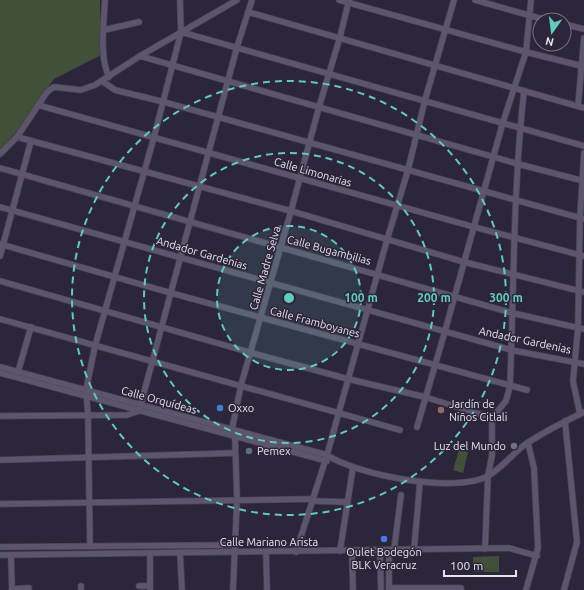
<svg xmlns="http://www.w3.org/2000/svg" width="584" height="590" viewBox="0 0 584 590" font-family="Ubuntu,sans-serif">
	<style>
		.green { fill: #415039 }
		.lines { fill: none; stroke-linecap: round; stroke-linejoin: round }
		.minor-casing { stroke: #484152; stroke-width: 7 }
		.minor { stroke: #5d556c; stroke-width: 5.5 }
		.ring { fill: none; stroke: #5cceba; stroke-width: 2; stroke-dasharray: 7 5 }
		.shop-dot { fill: #3f7fe0; stroke: #2d2539; stroke-width: 1.5 }
		.education-dot { fill: #8d6e63; stroke: #2d2539; stroke-width: 1.5 }
		.worship-dot { fill: #6b7280; stroke: #2d2539; stroke-width: 1.5 }
		.service-dot { fill: #5c6f8a; stroke: #2d2539; stroke-width: 1.5 }
		.labels { text-anchor: middle; dominant-baseline: central; stroke-width: 3; stroke-linejoin: round; paint-order: stroke }
		.street-label { font-size: 11px; fill: #e8e3f1; stroke: #2d2539 }
		.poi-label { font-size: 11px; fill: #e8e3f1; stroke: #2d2539; text-anchor: start }
		.centre { fill: #5cceba; stroke: #2d2539; stroke-width: 2 }
		.ring-label { font-size: 12px; text-anchor: middle; font-weight: bold; fill: #5cceba; stroke: #2d2539; stroke-width: 3; stroke-linejoin: round; paint-order: stroke }
	</style>
	<rect width="100%" height="100%" fill="#2d2539"/>
	<!-- green -->
	<g class="green">
		<polygon points="0,0 100,0 101,55 54,79 15,134 0,150"/>
		<polygon points="459,450 468,452 463,473 453,470"/>
		<polygon points="499,556 499,572 473,572 473,557"/>
	</g>
	<g class="lines">
		<defs>
			<g id="minor">
				<path d="M105,0C104,22 99,57 109,77"/>
				<polyline points="339,0 526,52 582,66"/>
				<polyline points="475,0 546,20"/>
				<polyline points="248,12 584,108"/>
				<polyline points="564,24 584,29"/>
				<polyline points="104,30 139,22"/>
				<polyline points="181,32 584,146"/>
				<polyline points="140,56 518,164 584,181"/>
				<polyline points="102,81 115,90 164,102 584,219"/>
				<polyline points="38,105 474,227 584,256"/>
				<polyline points="578,106 584,38"/>
				<polyline points="17,137 291,211 464,262 584,292"/>
				<polyline points="0,154 17,137 47,92 54,87 81,90 95,85 140,56 237,0"/>
				<polyline points="0,168 512,313 584,329"/>
				<polyline points="0,207 511,350 584,364"/>
				<polyline points="0,244 171,293 527,390"/>
				<polyline points="0,256 31,141"/>
				<polyline points="0,281 252,353 348,379 425,397 492,418"/>
				<polyline points="0,319 400,430"/>
				<path d="M0,367L327,455C357,475 455,494 488,476C501,468 511,456 523,446C541,433 564,422 584,412"/>
				<polyline points="18,372 31,327"/>
				<polyline points="0,373 327,461"/>
				<polyline points="580,414 573,381 578,328 580,218 584,153"/>
				<polyline points="0,416 127,415 139,411 237,47 252,0"/>
				<polyline points="417,427 445,331 503,122 526,52 531,0"/>
				<polyline points="0,460 235,453"/>
				<polyline points="312,501 347,502"/>
				<polyline points="0,504 313,499"/>
				<polyline points="90,546 88,415 86,390 95,346 154,137 181,32 180,0"/>
				<polyline points="0,547 236,545"/>
				<path d="M485,549L488,475L492,456V418L506,401L510,386C514,288 513,189 524,91"/>
				<polyline points="380,550 381,590"/>
				<polyline points="389,550 389,590"/>
				<polyline points="394,550 401,495"/>
				<polyline points="414,550 420,482"/>
				<polyline points="340,551 353,467"/>
				<polyline points="352,551 353,590"/>
				<polyline points="266,552 267,590"/>
				<polyline points="296,552 327,455 387,240 408,170 425,100 454,0"/>
				<polyline points="150,553 150,590"/>
				<polyline points="180,553 182,590"/>
				<polyline points="0,555 509,548 537,556"/>
				<polyline points="11,555 12,590"/>
				<polyline points="81,586 81,590"/>
				<polyline points="139,586 150,586"/>
				<polyline points="389,588 461,588 461,590"/>
				<polyline points="12,589 29,588"/>
				<polyline points="233,590 237,500 235,437 232,429 241,385 291,211 319,107 340,37 349,0"/>
				<polyline points="526,590 538,548 534,468 528,443"/>
				<polyline points="564,590 577,542 565,421"/>
			</g>
		</defs>
		<!-- minor casing -->
		<use href="#minor" class="minor-casing"/>
		<!-- minor -->
		<use href="#minor" class="minor"/>
	</g>
	<!-- distance rings -->
	<circle cx="289" cy="298" r="72" fill="#5cceba" fill-opacity=".12"/>
	<g class="ring">
		<circle cx="289" cy="298" r="72"/>
		<circle cx="289" cy="298" r="145"/>
		<circle cx="289" cy="298" r="217"/>
	</g>
	<!-- markers -->
	<g class="shop-dot">
		<circle cx="220" cy="408" r="4"/>
		<circle cx="384" cy="539" r="4"/>
	</g>
	<circle class="education-dot" cx="441" cy="410" r="4"/>
	<circle class="worship-dot" cx="514" cy="446" r="4"/>
	<circle class="service-dot" cx="249" cy="451" r="4"/>
	<g class="labels">
		<!-- street labels -->
		<g class="street-label">
			<text transform="translate(313 172) rotate(16)">Calle Limonarias</text>
			<text transform="translate(329 250) rotate(15)">Calle Bugambilias</text>
			<text transform="translate(202 253) rotate(16)">Andador Gardenias</text>
			<text transform="translate(265 268) rotate(-74)">Calle Madre Selva</text>
			<text transform="translate(315 322) rotate(15)">Calle Framboyanes</text>
			<text transform="translate(525 340) rotate(12)">Andador Gardenias</text>
			<text transform="translate(159 400) rotate(15)">Calle Orquídeas</text>
			<text x="269" y="542">Calle Mariano Arista</text>
		</g>
		<!-- poi labels -->
		<g class="poi-label">
			<text x="449" y="404">Jardín de<tspan x="449" dy="13">Niños Citlali</tspan></text>
			<text x="228" y="408">Oxxo</text>
			<text x="506" y="446" text-anchor="end">Luz del Mundo</text>
			<text x="257" y="451">Pemex</text>
			<text x="384" y="552" text-anchor="middle">Oulet Bodegón<tspan x="384" dy="13">BLK Veracruz</tspan></text>
		</g>
	</g>
	<circle cx="289" cy="298" r="6" class="centre"/>
	<g class="ring-label">
		<text x="361" y="302">100 m</text>
		<text x="434" y="302">200 m</text>
		<text x="506" y="302">300 m</text>
	</g>
	<!-- north arrow -->
	<g transform="translate(552 32) rotate(194)"><circle r="19" fill="#2d2539" stroke="#787183"/>
	<path d="M0-3L7 15L0 10L-7 15Z" fill="#5cceba"/>
	<text y="-6" font-size="11" font-weight="bold" text-anchor="middle" fill="#e8e3f1">N</text>
	</g>
	<!-- scale -->
	<path d="M444 570v6h72v-6" fill="none" stroke="#e8e3f1" stroke-width="2"/>
	<text x="450" y="570" font-size="12" fill="#e8e3f1" stroke="#2d2539" stroke-width="3" paint-order="stroke">100 m</text>
</svg>
